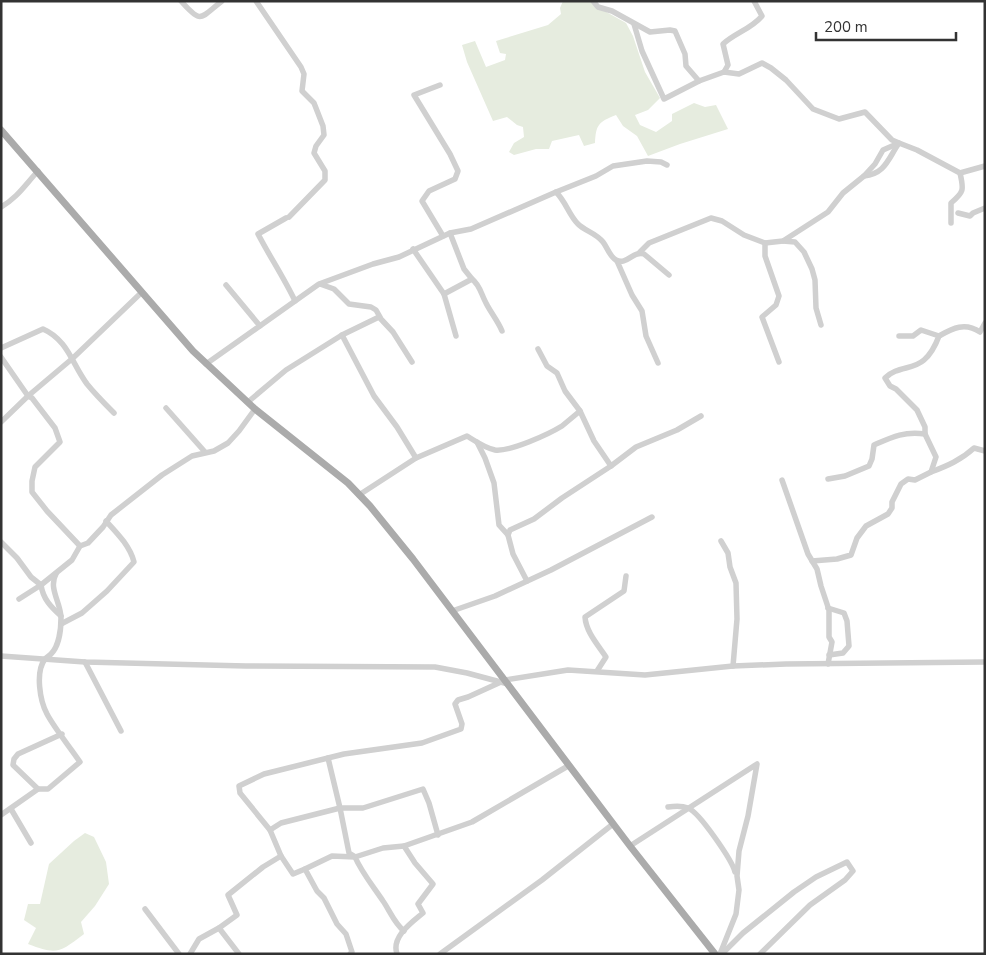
<svg xmlns="http://www.w3.org/2000/svg" width="986" height="955" viewBox="0 0 986 955" font-family="'Nunito Sans',sans-serif">
	<style>
		.green { fill: #e6ecdf }
		.lines { fill: none; stroke-linecap: round; stroke-linejoin: round }
		.minor { stroke: #d0d0d0; stroke-width: 5.5 }
		.major { stroke: #ababab; stroke-width: 7 }
	</style>
	<rect width="100%" height="100%" fill="#fff"/>
	<!-- green -->
	<g class="green">
		<path d="M563,1H591L601,9L626,23L633,36L645,72L660,98L648,110L635,115L640,125L656,132L672,121V114L694,103L705,107L716,105L728,129L680,144L648,156L637,136L623,126L616,115C598,122 596,125 595,143L584,146L579,135L552,141L549,149H536L514,155L509,152L514,143L524,137L523,127L517,125L507,117L493,121L467,62L462,45L475,41L486,67L505,60L506,54L500,53L496,41L548,25L561,14L560,8Z"/>
		<path d="M85,833L94,837L106,862L109,884L95,906L81,922L84,934C59,953 57,955 28,944L36,928L24,920L28,904H40L49,864L74,841Z"/>
	</g>
	<g class="lines">
		<!-- minor -->
		<g class="minor">
			<path d="M181,1C202,25 200,18 222,1"/>
			<polyline points="256,1 301,67 304,74 302,91 314,103 323,126 324,135 316,146 314,153 325,171 325,180 289,217"/>
			<path d="M593,1L598,7L612,11L650,32L670,30L675,31L685,54L686,66L699,81L724,72L739,74L762,63L771,68L786,80L813,109L839,119L865,112L892,140L899,143C888,159 885,174 864,176"/>
			<polyline points="634,24 642,51 664,99 699,81"/>
			<path d="M724,72L728,65L723,44C735,33 751,29 762,16L754,1"/>
			<polyline points="440,85 414,95 450,154 458,171 455,179 429,191 422,201 443,236"/>
			<polyline points="960,173 985,166"/>
			<polyline points="556,192 596,176 613,166 647,161 661,162 667,165"/>
			<path d="M1,207C17,198 25,185 38,171"/>
			<polyline points="958,213 970,216 973,213 985,208"/>
			<path d="M286,218L258,234C270,257 284,278 295,301"/>
			<polyline points="783,241 795,242 804,252 812,269 815,280 816,308 821,325"/>
			<polyline points="765,243 765,256 779,296 776,305 762,317 779,362"/>
			<polyline points="413,249 444,294 456,336"/>
			<path d="M640,252L649,243L711,218L722,221L744,235L765,243L783,241L828,212L843,193L864,176L875,164L883,150L899,143L917,150L960,173C964,190 964,192 951,203V223"/>
			<polyline points="617,261 632,295 642,311 646,336 658,363"/>
			<path d="M472,279C480,285 481,294 486,303C491,313 498,321 502,331"/>
			<polyline points="320,284 334,289 349,304 371,307 376,310 380,317"/>
			<polyline points="226,285 260,326"/>
			<polyline points="444,294 472,279 464,269 450,233"/>
			<polyline points="342,335 374,396 397,427 416,458"/>
			<path d="M939,336C953,328 965,322 980,332L985,323"/>
			<path d="M1,348L43,329C68,340 72,364 87,384C95,394 105,404 114,413"/>
			<polyline points="538,349 547,366 557,373 565,391 580,411 594,441 611,466"/>
			<polyline points="1,357 28,396 32,398 55,428 60,442 35,467 32,481 32,492 47,511 80,546"/>
			<path d="M206,364L319,284L373,264L399,257L450,233L471,229L556,192C566,202 569,215 578,224C585,231 596,233 603,242C607,247 610,257 616,260C627,266 633,250 644,254L669,275"/>
			<polyline points="248,402 286,370 342,335 379,317 393,332 412,362"/>
			<polyline points="166,408 205,452"/>
			<polyline points="1,422 28,396 73,358 142,292"/>
			<polyline points="477,442 485,458 494,483 499,525 508,535"/>
			<path d="M931,472C947,466 961,460 974,448L985,451"/>
			<path d="M828,479L845,476L869,466L872,459L874,445C892,437 904,431 925,434"/>
			<polyline points="782,480 808,554 817,569 821,586 829,610 829,637 832,642 828,664"/>
			<path d="M359,495L416,458L467,436C475,441 485,448 495,450C510,452 549,434 562,426C568,421 574,416 580,411"/>
			<polyline points="721,541 728,553 730,567 736,583 737,619 733,666"/>
			<polyline points="1,542 17,558 31,577 41,585 19,599"/>
			<path d="M812,561L837,559L851,555L857,538L866,526L888,514L892,508V502L901,484L908,479L915,480L931,472L936,457L925,434V427L917,410L896,389L890,386L885,378C897,366 913,370 924,360C931,354 936,344 939,336L921,330L913,336H899"/>
			<polyline points="527,581 513,554 508,535 510,530 534,519 562,498 611,466 636,447 677,430 701,416"/>
			<polyline points="828,608 844,613 847,621 849,646 843,653 829,655"/>
			<polyline points="452,611 495,596 551,570 652,517"/>
			<path d="M61,616C51,607 43,599 41,585L72,560L80,546L88,543L103,527L111,515L162,475L192,456L214,451L228,443L239,431L255,409"/>
			<path d="M61,624L82,613L107,591L134,562C130,546 117,533 106,521"/>
			<polyline points="1,656 85,662 246,666 435,667 467,673 508,684"/>
			<polyline points="85,662 121,731"/>
			<path d="M597,671L606,657C598,645 586,632 585,617L624,591L626,576"/>
			<polyline points="505,680 568,670 645,675 733,666 786,664 985,662"/>
			<polyline points="328,758 340,808 363,808 423,789 429,803 438,835"/>
			<path d="M38,789H48L80,762C70,747 55,729 47,714C40,701 35,672 45,659C47,657 49,656 51,654C59,646 61,629 61,618C61,603 48,588 56,574"/>
			<path d="M668,807C674,806 683,806 688,808C699,812 732,860 735,872"/>
			<polyline points="11,809 31,843"/>
			<polyline points="1,815 38,789 13,765 14,759 18,754 62,734"/>
			<polyline points="270,830 281,823 340,808 349,853 354,856"/>
			<polyline points="630,846 757,764 748,816 739,851 737,876 739,890 736,914 720,954"/>
			<polyline points="305,869 293,874 281,856 270,830 240,793 239,786 264,774 344,754 422,743 461,729 462,724 455,704 458,700 468,697 501,682"/>
			<polyline points="145,909 179,954"/>
			<polyline points="219,928 237,915 228,895 263,867 281,856"/>
			<path d="M404,931C394,923 390,911 383,901C373,886 362,873 355,857L383,848L404,846"/>
			<polyline points="190,954 199,939 219,928 239,954"/>
			<polyline points="350,954 352,952 346,934 337,924 324,898 317,891 305,869 332,856 355,857"/>
			<path d="M397,954C391,937 411,923 423,913L418,904L433,884L415,863L404,846L472,822L568,766"/>
			<polyline points="440,954 542,880 613,824"/>
			<polyline points="722,954 743,933 794,892 816,877 847,862 853,871 845,880 810,905 760,954"/>
		</g>
		<!-- major -->
		<polyline class="major" points="1,130 193,351 255,409 348,483 370,506 413,559 630,846 715,954"/>
	</g>
	<!-- border -->
	<rect width="986" height="955" fill="none" stroke="#333333" stroke-width="5"/>
	<!-- scale -->
	<path d="M816 32v8h140v-8" fill="none" stroke="#333333" stroke-width="2.5"/>
	<text x="824" y="32" font-size="15" fill="#333333" stroke="#ffffff" stroke-width="4" paint-order="stroke">200 m</text>
</svg>
